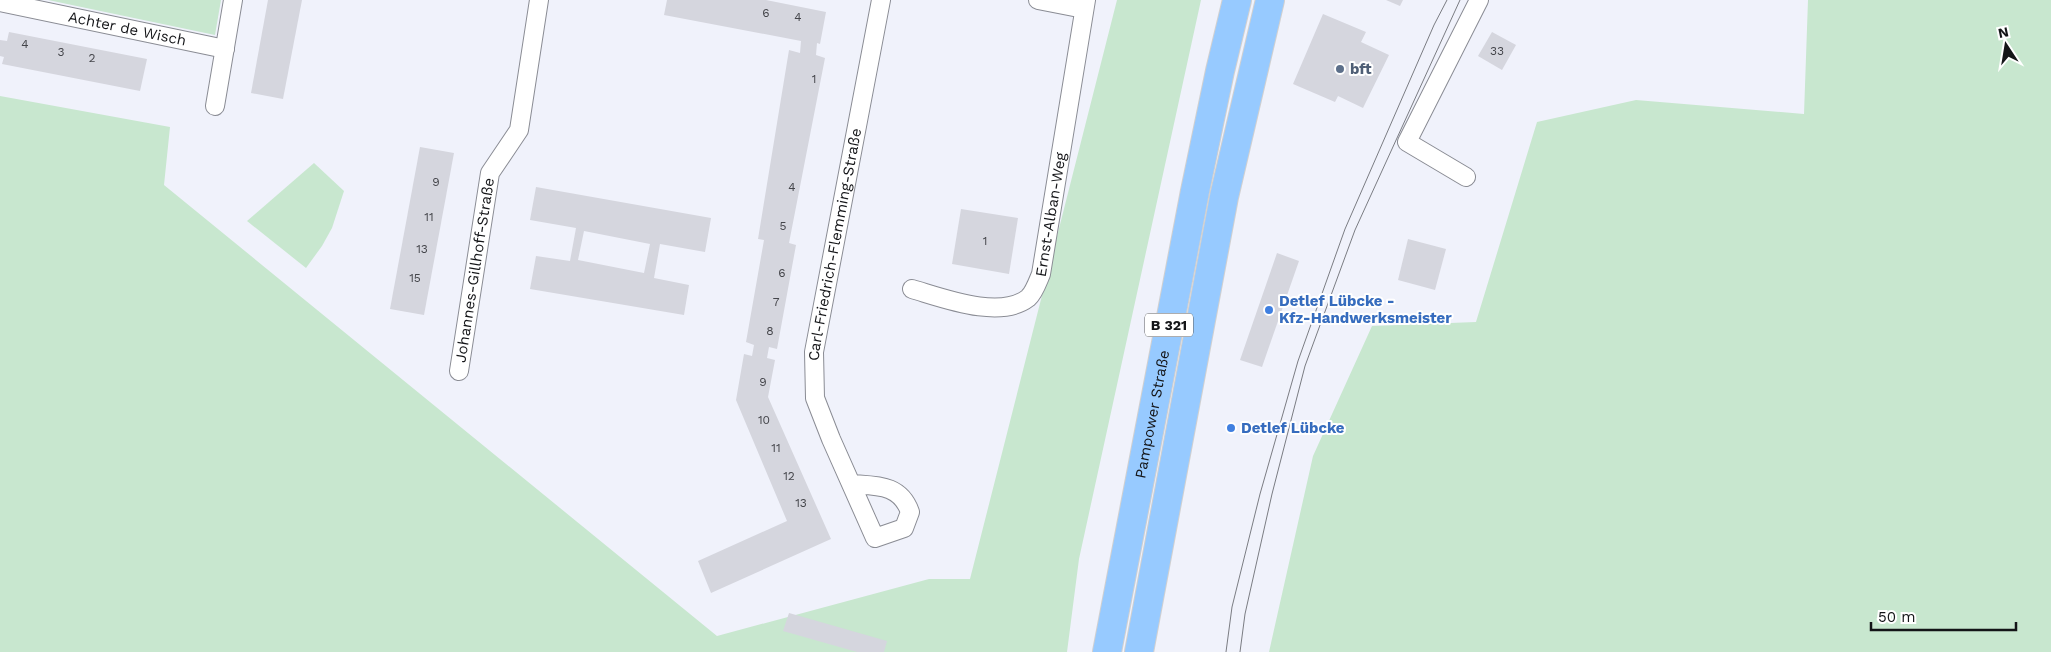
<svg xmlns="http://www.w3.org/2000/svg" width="2051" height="652" viewBox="0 0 2051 652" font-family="'Work Sans',sans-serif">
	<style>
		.green { fill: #c8e7cf }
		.building { fill: #d5d6de; fill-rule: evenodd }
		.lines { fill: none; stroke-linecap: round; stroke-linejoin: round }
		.street-casing { stroke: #8a8c94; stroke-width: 20 }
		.primary-casing { stroke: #d0d0d1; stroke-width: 30 }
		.street { stroke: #fff; stroke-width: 18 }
		.primary { stroke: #97caff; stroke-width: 28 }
		.tram { stroke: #7a7c82; stroke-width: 1 }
		.service-dot { fill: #5c6f8a; stroke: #fff; stroke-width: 2 }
		.shop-dot { fill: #3f7fe0; stroke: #fff; stroke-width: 2 }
		.labels { text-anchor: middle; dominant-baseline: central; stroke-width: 4; stroke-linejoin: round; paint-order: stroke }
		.number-label { font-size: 12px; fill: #44454a }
		.shield { fill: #fff; stroke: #5a5b5d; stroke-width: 1 }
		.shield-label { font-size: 14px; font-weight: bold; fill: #141518 }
		.street-label { font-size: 15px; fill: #141518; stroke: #fff }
		.service-label { font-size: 15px; font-weight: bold; fill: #4e5e75; stroke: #fff; text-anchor: start }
		.shop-label { font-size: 15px; font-weight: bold; fill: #366cbe; stroke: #fff; text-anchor: start }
	</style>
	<rect width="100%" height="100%" fill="#f0f2fb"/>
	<!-- green -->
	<g class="green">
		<polygon points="48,0 221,0 215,35"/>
		<polygon points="1117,0 1201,0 1079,559 1067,652 0,652 0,96 170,127 164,185 717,636 929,579 970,579"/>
		<polygon points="1808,0 2051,0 2051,652 1269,652 1313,456 1372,326 1476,322 1537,122 1636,100 1804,114"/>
		<polygon points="314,163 344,191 332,228 322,246 306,268 247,221"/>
	</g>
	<!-- building -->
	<g class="building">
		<polygon points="268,0 302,0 283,99 251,93"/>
		<polygon points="667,0 766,0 826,12 820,44 817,43 816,55 825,58 789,243 796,245 777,349 769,347 767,358 775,360 768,397 831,539 711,593 698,561 787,521 736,400 744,354 752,356 754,345 746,342 764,240 758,239 789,50 800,53 801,41 664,15"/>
		<polygon points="1386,0 1403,0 1400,6"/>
		<polygon points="1323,14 1366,32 1361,42 1389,55 1363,108 1338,96 1335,102 1293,84"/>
		<polygon points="9,32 147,59 140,91 2,64 4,57 0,56 0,40 7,41"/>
		<polygon points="1492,32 1516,45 1502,70 1478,56"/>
		<polygon points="420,147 454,153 424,315 390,309"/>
		<path d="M536,187L711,218L705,252L660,244L654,278L689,285L684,315L530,289L536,256L570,261L576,228L530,220ZM584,231L650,244L644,273L578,260Z"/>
		<polygon points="961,209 1018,218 1009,274 952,264"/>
		<polygon points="1408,239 1446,249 1435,290 1398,280"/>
		<polygon points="1277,253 1299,261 1262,367 1240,360"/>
		<polygon points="789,613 887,641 884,652 857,652 783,631"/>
	</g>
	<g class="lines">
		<defs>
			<g id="street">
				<polyline points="1038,0 1084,9"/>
				<path id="s1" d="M0,2L225,49"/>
				<polyline points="215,106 233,0"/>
				<polyline points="1466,177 1407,142 1479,0"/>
				<path id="s2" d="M912,289C943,298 1000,320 1028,298C1034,293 1038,281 1041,274L1086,0"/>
				<path id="s3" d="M459,371L490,173L519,130L539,0"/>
				<path id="s4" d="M851,484C877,486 900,484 910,512L904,528L875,538L831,439L815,398L814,352L881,0"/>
			</g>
			<g id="primary">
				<path id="s5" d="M1107,652L1195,191L1220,71L1237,0"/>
				<polyline points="1139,652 1224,197 1270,0"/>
			</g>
		</defs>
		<!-- street casing -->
		<use href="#street" class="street-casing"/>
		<!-- primary casing -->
		<use href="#primary" class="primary-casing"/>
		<!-- street -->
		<use href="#street" class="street"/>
		<!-- primary -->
		<use href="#primary" class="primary"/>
		<!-- tram -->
		<g class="tram">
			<polyline points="1226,652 1232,607 1260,494 1298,361 1345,229 1434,25 1447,0"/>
			<polyline points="1240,652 1245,614 1272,494 1305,366 1355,230 1460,0"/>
		</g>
	</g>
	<!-- markers -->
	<circle class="service-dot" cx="1340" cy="69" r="5"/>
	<g class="shop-dot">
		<circle cx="1269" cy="310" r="5"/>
		<circle cx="1231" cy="428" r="5"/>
	</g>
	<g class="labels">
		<!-- number labels -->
		<g class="number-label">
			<text x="766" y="13">6</text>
			<text x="798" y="17">4</text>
			<text x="25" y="44">4</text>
			<text x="1497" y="51">33</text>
			<text x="61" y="52">3</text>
			<text x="92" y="58">2</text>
			<text x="814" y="79">1</text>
			<text x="436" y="182">9</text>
			<text x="792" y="187">4</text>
			<text x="429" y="217">11</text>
			<text x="783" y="226">5</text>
			<text x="985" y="241">1</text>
			<text x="422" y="249">13</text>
			<text x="782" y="273">6</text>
			<text x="415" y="278">15</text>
			<text x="776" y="302">7</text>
			<text x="770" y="331">8</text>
			<text x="763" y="382">9</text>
			<text x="764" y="420">10</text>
			<text x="776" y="448">11</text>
			<text x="789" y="476">12</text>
			<text x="801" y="503">13</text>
		</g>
		<!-- shield labels -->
		<rect class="shield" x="1145" y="313.5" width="48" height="23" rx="4"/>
		<g class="shield-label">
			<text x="1169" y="325">B 321</text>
		</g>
		<!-- street labels -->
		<g class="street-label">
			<text stroke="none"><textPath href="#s1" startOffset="130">Achter de Wisch</textPath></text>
			<text stroke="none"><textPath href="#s2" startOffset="208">Ernst-Alban-Weg</textPath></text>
			<text stroke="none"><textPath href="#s4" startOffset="426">Carl-Friedrich-Flemming-Straße</textPath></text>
			<text stroke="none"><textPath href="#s3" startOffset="102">Johannes-Gillhoff-Straße</textPath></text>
			<text stroke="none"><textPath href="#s5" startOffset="242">Pampower Straße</textPath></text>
		</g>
		<!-- service labels -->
		<g class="service-label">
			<text x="1350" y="69">bft</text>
		</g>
		<!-- shop labels -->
		<g class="shop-label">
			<text x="1279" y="301">Detlef Lübcke -<tspan x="1279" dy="17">Kfz-Handwerksmeister</tspan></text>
			<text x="1241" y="428">Detlef Lübcke</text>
		</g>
	</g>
	<!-- north arrow -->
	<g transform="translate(2006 45) rotate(348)" stroke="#ffffff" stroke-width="4" paint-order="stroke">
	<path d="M0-4L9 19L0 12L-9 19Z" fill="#141518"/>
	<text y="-8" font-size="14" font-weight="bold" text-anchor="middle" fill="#141518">N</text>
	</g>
	<!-- scale -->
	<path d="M1871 622v8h145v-8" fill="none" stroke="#141518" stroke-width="2.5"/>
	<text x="1878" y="622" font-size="15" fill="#141518" stroke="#ffffff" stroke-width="4" paint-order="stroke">50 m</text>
</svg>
